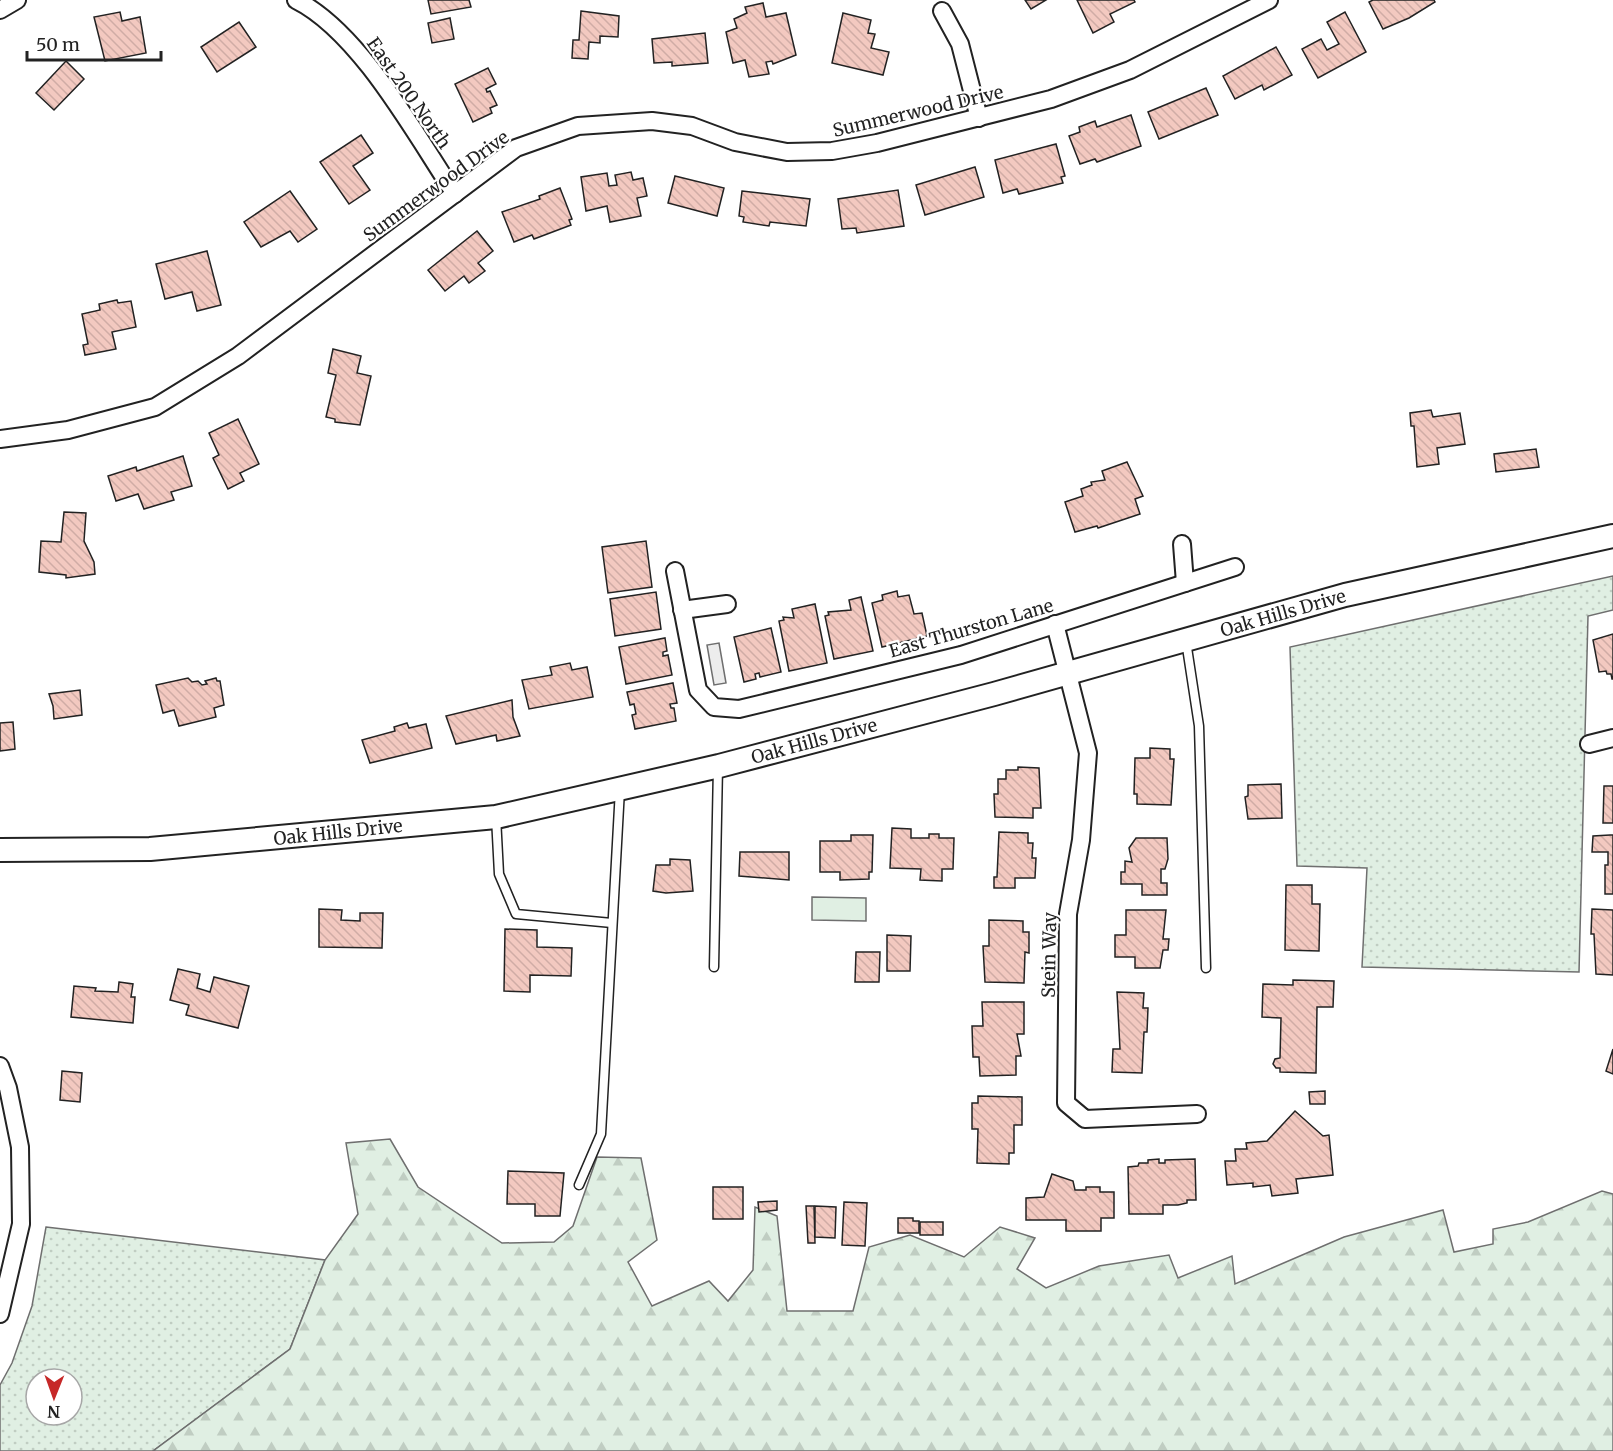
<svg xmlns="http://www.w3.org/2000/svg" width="1613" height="1451" viewBox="0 0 1613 1451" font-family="Merriweather,serif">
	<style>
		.grass { fill: url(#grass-dots); stroke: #6f6f6f; stroke-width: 1.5; fill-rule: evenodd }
		.forest { fill: url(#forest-firs); stroke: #6f6f6f; stroke-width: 1.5 }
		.pitch { fill: #e0efe3; stroke: #6f6f6f; stroke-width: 1.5 }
		.parking { fill: #ededed; stroke: #6f6f6f; stroke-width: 1.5 }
		.building { fill: url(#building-back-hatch); stroke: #222; stroke-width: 1.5 }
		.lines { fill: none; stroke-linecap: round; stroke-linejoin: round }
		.service-casing { stroke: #222; stroke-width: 11 }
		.minor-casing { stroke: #222; stroke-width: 20 }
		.secondary-casing { stroke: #222; stroke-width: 26 }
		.service { stroke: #fff; stroke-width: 8 }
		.minor { stroke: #fff; stroke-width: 16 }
		.secondary { stroke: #fff; stroke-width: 22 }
		.labels { text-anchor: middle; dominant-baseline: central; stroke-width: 4.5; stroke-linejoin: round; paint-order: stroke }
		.street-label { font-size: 18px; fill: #222; stroke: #fff }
	</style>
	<defs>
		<pattern id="grass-dots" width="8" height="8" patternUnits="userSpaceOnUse" patternTransform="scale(1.5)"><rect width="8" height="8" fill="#e0efe3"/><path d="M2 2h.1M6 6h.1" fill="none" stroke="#c0cdc2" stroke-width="1.8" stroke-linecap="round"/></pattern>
		<pattern id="forest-firs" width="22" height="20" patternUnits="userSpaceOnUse" patternTransform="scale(1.5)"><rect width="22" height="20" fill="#e0efe3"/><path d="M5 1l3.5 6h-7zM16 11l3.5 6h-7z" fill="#c0cdc2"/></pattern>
		<pattern id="building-back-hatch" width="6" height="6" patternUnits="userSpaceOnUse" patternTransform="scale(1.5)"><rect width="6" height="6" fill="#f3c9c0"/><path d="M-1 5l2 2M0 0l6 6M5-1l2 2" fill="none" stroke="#d0aca5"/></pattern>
	</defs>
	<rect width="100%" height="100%" fill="#fff"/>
	<!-- grass -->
	<g class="grass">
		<polygon points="1613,576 1613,610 1588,616 1579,972 1362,967 1367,868 1297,866 1290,647"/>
		<path d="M46,1227L325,1260L290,1349L153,1451H0V1385L12,1363L32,1306ZM36,1379H72V1415H36Z"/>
	</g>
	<!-- forest -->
	<polygon class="forest" points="390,1139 418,1187 502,1243 554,1242 573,1226 597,1157 641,1158 657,1240 628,1262 652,1306 709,1281 728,1301 753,1270 755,1207 777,1216 787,1311 853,1311 869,1247 910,1235 964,1257 1000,1227 1035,1238 1017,1269 1046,1288 1099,1266 1169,1255 1178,1278 1232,1256 1235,1284 1344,1237 1443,1210 1454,1252 1493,1244 1493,1229 1528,1222 1602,1191 1613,1194 1613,1451 153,1451 290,1349 325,1260 358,1214 346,1143"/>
	<!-- pitch -->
	<polygon class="pitch" points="812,897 866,898 866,921 812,920"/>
	<!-- parking -->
	<polygon class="parking" points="719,643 726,683 714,685 707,645"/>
	<!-- building -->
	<g class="building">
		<polygon points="428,0 469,0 471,7 431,14"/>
		<polygon points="1025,0 1046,0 1031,9"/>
		<polygon points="1077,0 1134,0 1135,2 1110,14 1114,22 1093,33"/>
		<polygon points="1373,0 1434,0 1435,2 1409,18 1383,29 1369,2"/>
		<polygon points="763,3 766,17 786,13 796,55 773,64 772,61 766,62 769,74 749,77 745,60 733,63 726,32 737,28 734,19 747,13 745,7"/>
		<polygon points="581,11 619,16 618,37 600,36 600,43 589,42 588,59 572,58 573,40 579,40"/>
		<polygon points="120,12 122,21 140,17 146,53 105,61 94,17"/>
		<polygon points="1345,12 1366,52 1318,78 1302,49 1321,39 1327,50 1339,44 1327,22"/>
		<polygon points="843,13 871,20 868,33 875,34 871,48 889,52 883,75 832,63"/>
		<polygon points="450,18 454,39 432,43 428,23"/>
		<polygon points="239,22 256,47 217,72 201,47"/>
		<polygon points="705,33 708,63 672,66 672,62 654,63 652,39"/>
		<polygon points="1276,47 1292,75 1264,90 1262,85 1235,99 1223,76"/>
		<polygon points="66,61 84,79 54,110 36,93"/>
		<polygon points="488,68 496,84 486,89 487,92 490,91 497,105 490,108 492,113 473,122 455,84"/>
		<polygon points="1206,88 1218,115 1159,139 1148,112"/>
		<polygon points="1131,115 1141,146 1097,162 1095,159 1080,164 1069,136 1080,132 1079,127 1095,121 1097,127"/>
		<polygon points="361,135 373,153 353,166 370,190 349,204 320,162"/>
		<polygon points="1056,144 1065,176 1061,177 1063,183 1019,194 1017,189 1003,193 995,160"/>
		<polygon points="975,167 984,197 925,215 916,185"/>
		<polygon points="631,172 633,180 643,178 647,196 637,198 641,216 610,222 607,206 586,211 581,177 607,173 609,186 617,185 615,175"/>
		<polygon points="675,176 724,188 717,216 668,203"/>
		<polygon points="560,188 572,219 569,220 571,225 534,239 532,235 514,242 502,212 540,199 539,196"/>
		<polygon points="898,190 904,226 857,233 856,228 842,229 838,199"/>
		<polygon points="290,191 317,229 298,242 290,231 261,247 244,222"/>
		<polygon points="742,191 810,199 806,226 770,222 769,226 743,222 744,217 739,216"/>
		<polygon points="477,231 493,251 478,263 485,271 469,283 464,276 445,291 428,270"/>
		<polygon points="207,251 221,305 197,311 192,292 165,299 156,264"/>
		<polygon points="117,300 118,303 131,301 136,327 112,332 116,349 85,355 83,345 88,344 82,314 100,310 99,304"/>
		<polygon points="333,349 361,356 357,373 371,376 360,425 335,422 335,419 326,417 336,375 328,373"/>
		<polygon points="1431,410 1433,417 1460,413 1465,444 1437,448 1439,464 1417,467 1414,426 1411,426 1410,413"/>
		<polygon points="238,419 259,464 240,473 244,481 228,489 213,458 219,455 209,433"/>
		<polygon points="1536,449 1539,467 1496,472 1494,454"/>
		<polygon points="183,456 192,486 171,492 174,500 144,509 138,494 116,501 108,476 136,467 137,471"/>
		<polygon points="1127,462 1143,496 1135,499 1140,514 1098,528 1097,526 1075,532 1065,502 1083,496 1081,489 1092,485 1091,482 1105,480 1102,471"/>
		<polygon points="64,512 86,513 84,541 94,562 95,574 66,578 66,575 39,572 41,541 61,542"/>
		<polygon points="646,541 652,587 608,593 602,547"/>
		<polygon points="897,591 898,597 909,595 914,614 922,613 927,636 882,647 872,603 883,600 882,595"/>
		<polygon points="656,592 661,629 615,636 610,599"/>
		<polygon points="861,597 873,651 834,659 825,616 829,615 828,612 851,610 849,600"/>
		<polygon points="815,604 827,663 789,671 779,621 784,620 783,617 794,618 792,609"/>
		<polygon points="771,628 781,672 760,677 759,673 755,674 756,679 744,682 734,637"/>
		<polygon points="1613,634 1613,679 1612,679 1611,674 1607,674 1606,671 1599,672 1593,640"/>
		<polygon points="665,638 667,651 663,652 663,656 668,655 672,675 626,684 619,647"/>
		<polygon points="570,663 572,670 587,667 593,697 529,709 522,680 552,675 550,667"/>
		<polygon points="188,678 192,682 198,681 202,685 207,684 205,681 216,678 217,681 220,681 224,705 214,708 216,717 179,726 174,710 163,713 156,685"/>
		<polygon points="673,683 677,703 670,704 671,708 674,708 676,721 635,729 632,715 636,714 634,704 630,705 627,692"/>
		<polygon points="80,690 82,715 54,719 53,706 49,694"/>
		<polygon points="512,700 513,717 520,736 497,741 496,735 456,744 446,716"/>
		<polygon points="13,722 15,749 0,751 0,723"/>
		<polygon points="407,723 409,728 426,724 432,748 370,763 362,740 395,731 394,727"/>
		<polygon points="1150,748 1170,749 1170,759 1174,759 1171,805 1137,804 1137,794 1134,794 1135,758 1150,758"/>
		<polygon points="1018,767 1039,768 1041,808 1033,808 1033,818 995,817 994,794 998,794 998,779 1006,779 1006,770 1018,770"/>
		<polygon points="1281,784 1282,818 1248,819 1245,797 1248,796 1248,785"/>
		<polygon points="1604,786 1613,786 1613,823 1603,823"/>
		<polygon points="892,828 911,829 911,838 929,838 929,834 939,834 939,838 954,838 953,869 942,869 942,881 920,880 921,869 890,868"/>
		<polygon points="999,832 1028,833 1028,843 1033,843 1032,858 1036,858 1035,878 1015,878 1015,888 994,888 994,877 997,877"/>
		<polygon points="851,835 873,835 872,872 869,872 869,879 840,880 840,872 820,872 820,841 851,841"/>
		<polygon points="1610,835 1613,835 1613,894 1605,894 1605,865 1608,865 1608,852 1592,852 1593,836"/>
		<polygon points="1136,838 1167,838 1168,859 1165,869 1161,869 1161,883 1167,883 1167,895 1142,895 1142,884 1121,884 1121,872 1125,872 1125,861 1132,862 1129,848"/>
		<polygon points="740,852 789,852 789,880 739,876"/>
		<polygon points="670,859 690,860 693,891 666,893 653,891 656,865 670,865"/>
		<polygon points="1286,885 1312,885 1312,904 1320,904 1319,951 1285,950"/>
		<polygon points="319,909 342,910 341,920 360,921 360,913 383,913 382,948 319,947"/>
		<polygon points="1592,909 1613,910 1613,975 1596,974 1594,934 1591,934"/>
		<polygon points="1126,910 1166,910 1163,939 1169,939 1168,950 1163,950 1160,968 1135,968 1135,957 1115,957 1115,935 1126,935"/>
		<polygon points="989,920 1023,921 1023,932 1029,932 1029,953 1025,952 1024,983 985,982 983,946 989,946"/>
		<polygon points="505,929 537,930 537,947 572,948 571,976 530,975 530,992 504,991"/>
		<polygon points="887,935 911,936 910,971 887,971"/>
		<polygon points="856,952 880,952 879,982 855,982"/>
		<polygon points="178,969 200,974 197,988 210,992 214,977 249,986 238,1028 186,1015 189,1005 170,1000"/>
		<polygon points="1293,980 1334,981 1333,1007 1317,1007 1316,1073 1280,1072 1280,1068 1276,1068 1273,1064 1275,1059 1280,1058 1281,1018 1262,1017 1263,984 1293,985"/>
		<polygon points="119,982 133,984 131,997 135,997 133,1023 71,1017 74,986 96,988 95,991 118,992"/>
		<polygon points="1117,992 1144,993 1143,1008 1148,1008 1147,1032 1144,1032 1142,1073 1112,1072 1113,1049 1120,1049"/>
		<polygon points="982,1002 1024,1002 1024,1034 1017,1034 1021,1056 1016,1056 1016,1075 980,1076 979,1057 973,1057 972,1026 983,1026"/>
		<polygon points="1613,1049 1613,1074 1606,1071"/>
		<polygon points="62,1071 82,1073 80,1102 60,1100"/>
		<polygon points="1325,1091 1325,1104 1310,1104 1309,1092"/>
		<polygon points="978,1096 1022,1097 1022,1125 1014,1125 1014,1153 1009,1153 1009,1164 977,1163 978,1129 972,1129 972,1103 978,1103"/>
		<polygon points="1295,1111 1323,1136 1329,1135 1333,1175 1296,1179 1298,1193 1272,1196 1270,1185 1253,1187 1253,1183 1227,1185 1225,1161 1236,1161 1235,1149 1247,1149 1246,1143 1267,1141"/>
		<polygon points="1159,1159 1159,1163 1165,1163 1165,1160 1195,1159 1196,1200 1187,1200 1187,1203 1178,1205 1163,1205 1163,1214 1129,1214 1128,1167 1138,1166 1139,1163 1148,1163 1148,1160"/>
		<polygon points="508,1171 564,1173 560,1216 535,1216 535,1204 507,1204"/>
		<polygon points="1052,1174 1073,1181 1075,1190 1086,1190 1086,1187 1100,1187 1100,1192 1114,1192 1114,1218 1101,1218 1101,1231 1066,1231 1066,1220 1026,1220 1026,1198 1044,1197"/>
		<rect x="713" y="1187" width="30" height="32"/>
		<polygon points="777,1201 777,1210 759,1212 758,1202"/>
		<polygon points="844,1202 867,1203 865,1246 842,1245"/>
		<polygon points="806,1206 814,1206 815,1243 808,1243"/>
		<polygon points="815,1206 836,1207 835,1238 815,1237"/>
		<polygon points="898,1218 913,1218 913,1221 919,1221 919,1233 898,1233"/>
		<rect x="920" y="1222" width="23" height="13"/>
	</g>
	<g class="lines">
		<defs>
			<g id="service">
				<polyline points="1186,641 1199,726 1206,968"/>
				<polyline points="496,817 499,874 516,914 612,923"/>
				<polyline points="714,967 718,766"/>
				<polyline points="579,1185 601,1134 620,789"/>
			</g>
			<g id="minor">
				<path d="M296,0C360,32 415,134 455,194"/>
				<polyline points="0,10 17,0"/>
				<polyline points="942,11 960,44 979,118"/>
				<polyline points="0,439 68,430 155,407 238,356 516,148 578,126 652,121 692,126 735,142 787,152 832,151 877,143 1051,99 1130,70 1269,0"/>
				<polyline points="1182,544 1185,583"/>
				<polyline points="675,571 698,690 714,707 739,709 961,655 1235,567"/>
				<polyline points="682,610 727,604"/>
				<polyline points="1055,624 1088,753 1081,840 1068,914 1066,1103 1085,1119 1197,1114"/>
				<polyline points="1589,744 1613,738"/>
				<polyline points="0,1066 8,1088 20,1147 21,1224 0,1314"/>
			</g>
			<polyline id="secondary" points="0,850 150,849 496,817 719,766 994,694 1345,595 1613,536"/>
		</defs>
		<!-- service casing -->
		<use href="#service" class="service-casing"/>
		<!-- minor casing -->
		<use href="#minor" class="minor-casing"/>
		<!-- secondary casing -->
		<use href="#secondary" class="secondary-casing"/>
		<!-- service -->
		<use href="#service" class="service"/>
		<!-- minor -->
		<use href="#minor" class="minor"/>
		<!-- secondary -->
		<use href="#secondary" class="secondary"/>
	</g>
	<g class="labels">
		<!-- street labels -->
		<g class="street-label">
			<text transform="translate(409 93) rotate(55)">East 200 North</text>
			<text transform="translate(918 111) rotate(-13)">Summerwood Drive</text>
			<text transform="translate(436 186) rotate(-36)">Summerwood Drive</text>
			<text transform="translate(1283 613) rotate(-16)">Oak Hills Drive</text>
			<text transform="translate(971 628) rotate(-16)">East Thurston Lane</text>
			<text transform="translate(814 741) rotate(-15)">Oak Hills Drive</text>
			<text transform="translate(338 832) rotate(-6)">Oak Hills Drive</text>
			<text transform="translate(1049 955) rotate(-89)">Stein Way</text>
		</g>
	</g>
	<!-- north arrow -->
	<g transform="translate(54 1397) rotate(181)"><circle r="28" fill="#ffffff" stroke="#a7a7a7" stroke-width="1.5"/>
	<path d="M0-4.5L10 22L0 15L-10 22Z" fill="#c62828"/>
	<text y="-9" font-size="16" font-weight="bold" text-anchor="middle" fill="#222222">N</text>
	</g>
	<!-- scale -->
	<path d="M27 51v9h134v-9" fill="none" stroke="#222222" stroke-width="3"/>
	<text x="36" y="51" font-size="18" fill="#222222" stroke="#ffffff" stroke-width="4.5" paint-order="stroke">50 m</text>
</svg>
